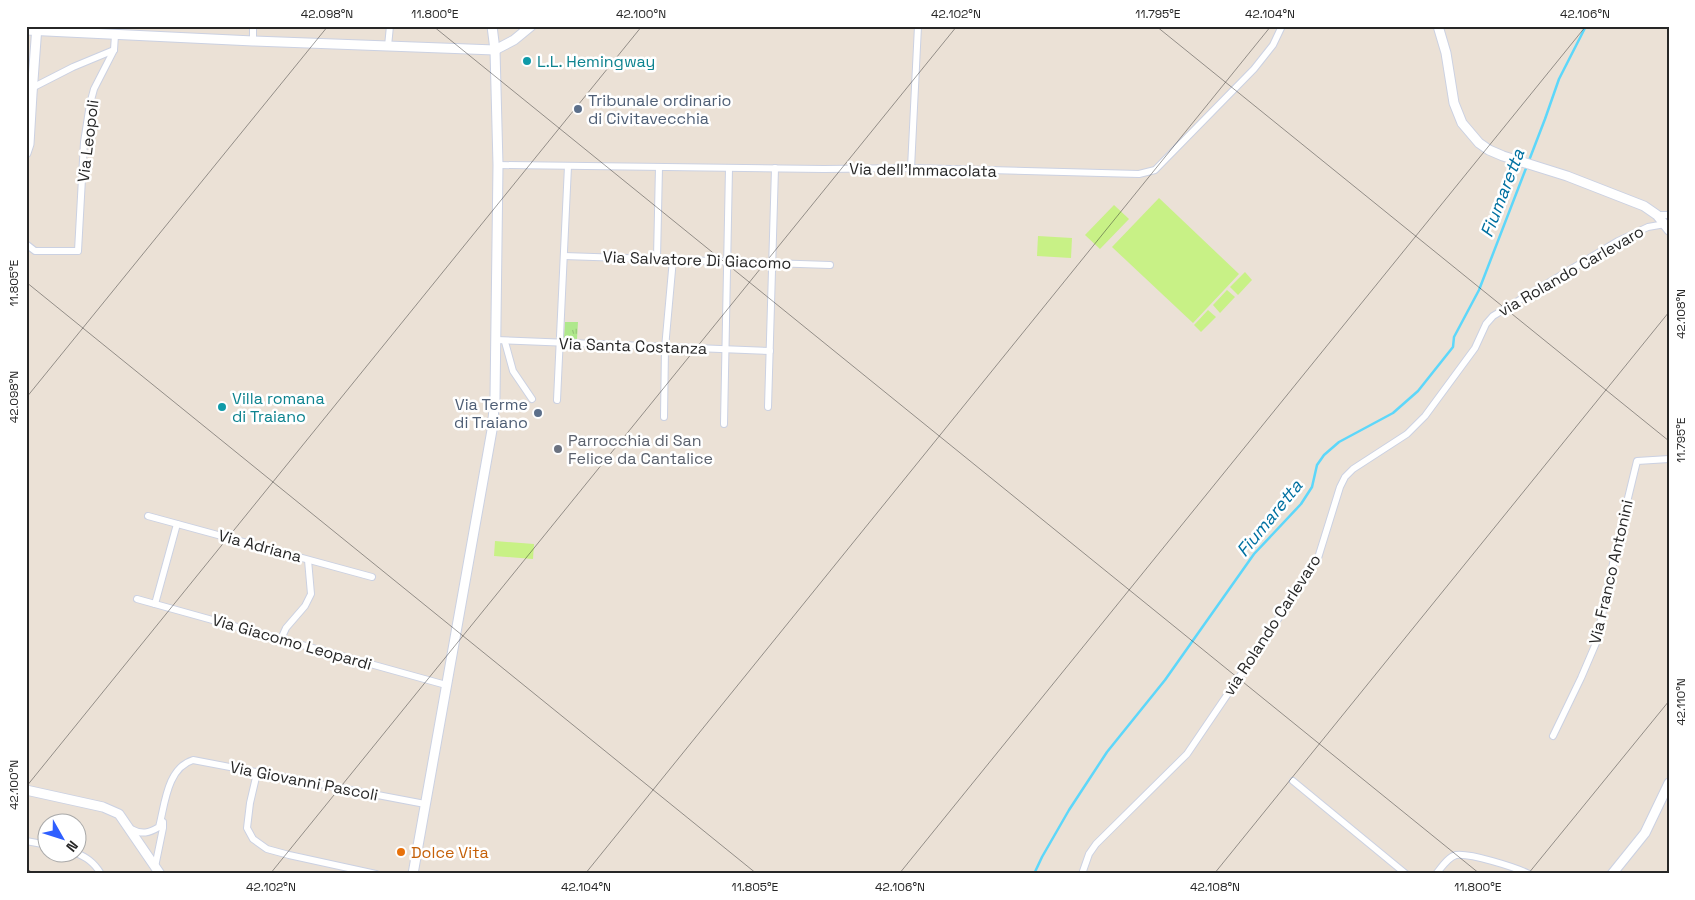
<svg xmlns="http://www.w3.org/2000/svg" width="1695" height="900" viewBox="0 0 1695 900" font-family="'Space Grotesk',sans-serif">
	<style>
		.grass { fill: url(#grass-tufts) }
		.pitch { fill: #c8f186 }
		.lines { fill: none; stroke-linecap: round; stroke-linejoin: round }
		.stream { stroke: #5dd7fa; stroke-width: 2.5 }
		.street-casing { stroke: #cbd1e2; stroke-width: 8 }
		.secondary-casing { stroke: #cbd1e2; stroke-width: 11 }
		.street { stroke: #fff; stroke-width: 6 }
		.secondary { stroke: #fff; stroke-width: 9 }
		.ticks { fill: none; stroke: #272727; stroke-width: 1; stroke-opacity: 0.45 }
		.culture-dot { fill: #0f9aa8; stroke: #fff; stroke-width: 2 }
		.service-dot { fill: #5c6f8a; stroke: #fff; stroke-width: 2 }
		.worship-dot { fill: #6b7280; stroke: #fff; stroke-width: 2 }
		.food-dot { fill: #e8710a; stroke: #fff; stroke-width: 2 }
		.labels { text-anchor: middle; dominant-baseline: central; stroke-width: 5; stroke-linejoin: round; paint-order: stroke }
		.culture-label { font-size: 16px; fill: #0d838f; stroke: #fff; text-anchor: start }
		.service-label { font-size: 16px; fill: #4e5e75; stroke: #fff; text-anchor: start }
		.street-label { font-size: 16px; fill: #272727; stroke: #fff }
		.worship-label { font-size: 16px; fill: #5b616d; stroke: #fff; text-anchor: start }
		.food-label { font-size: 16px; fill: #c56008; stroke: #fff; text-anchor: start }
		.water-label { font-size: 18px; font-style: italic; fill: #0171a1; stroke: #fff }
		.neatline { fill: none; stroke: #272727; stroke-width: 2 }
		.ticks-label { font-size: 12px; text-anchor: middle; fill: #272727 }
	</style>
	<defs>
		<pattern id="grass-tufts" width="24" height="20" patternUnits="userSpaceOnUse" patternTransform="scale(1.25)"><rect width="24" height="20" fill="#afe88c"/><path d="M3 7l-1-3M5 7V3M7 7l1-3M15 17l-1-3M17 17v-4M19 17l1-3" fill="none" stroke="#97c779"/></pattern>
	</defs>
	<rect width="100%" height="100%" fill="#ebe1d6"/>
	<!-- grass -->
	<polygon class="grass" points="565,322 578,322 577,339 564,338"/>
	<!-- pitch -->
	<g class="pitch">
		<polygon points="1159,198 1239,274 1193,323 1112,247"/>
		<polygon points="1114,205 1129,219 1100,249 1085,235"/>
		<polygon points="1038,236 1072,238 1071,258 1037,256"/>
		<polygon points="1245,272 1252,280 1238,295 1230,287"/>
		<polygon points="1227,290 1235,297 1220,313 1213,305"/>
		<polygon points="1208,310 1216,317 1201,332 1194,325"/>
		<polygon points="495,541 534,544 533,559 494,556"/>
	</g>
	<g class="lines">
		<!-- stream -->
		<polyline class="stream" points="1034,874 1042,857 1069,810 1107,752 1165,680 1254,554 1301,504 1312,487 1317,465 1324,455 1339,442 1393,413 1418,391 1453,347 1454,337 1479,290 1545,119 1559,79 1586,26"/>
		<defs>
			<g id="street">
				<polyline points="253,41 253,26"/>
				<polyline points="388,46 390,26"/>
				<polyline points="26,91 73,67 114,50"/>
				<polyline points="498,165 824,169 911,168 1139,174 1155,170 1254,69 1273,45 1282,26"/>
				<polyline points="911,168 918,26"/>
				<polyline points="1657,215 1669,215"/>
				<polyline points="26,244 35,251 78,251 84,142 90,104 94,89 114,50 115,35"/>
				<polyline points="564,256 830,265"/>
				<polyline points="657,258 659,167"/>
				<polyline points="496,340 770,351"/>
				<polyline points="505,342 513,371 532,399"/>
				<polyline points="557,400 568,166"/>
				<polyline points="768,407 775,168"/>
				<polyline points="664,417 665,348 673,259"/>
				<polyline points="724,424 729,168"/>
				<polyline points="148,516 372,577"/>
				<polyline points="137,599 446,685"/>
				<polyline points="155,604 177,524"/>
				<polyline points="281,639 286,628 305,606 311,594 308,560"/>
				<polyline points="1553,736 1581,678 1596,643 1620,531 1637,461 1669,459"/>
				<polyline points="257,773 250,803 247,828 253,839 267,849 289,855 376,874"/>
				<polyline points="1293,781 1406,874"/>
				<path d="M131,829C142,835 149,833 159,827C165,804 167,768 193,760L425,804"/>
				<polyline points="26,841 48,845"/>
				<path d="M74,852C86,857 94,862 101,874"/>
				<polyline points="155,867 163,828 163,822"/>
				<polyline points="1082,874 1089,854 1096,844 1187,754 1261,645 1318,558 1340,487 1345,477 1353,469 1407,434 1425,416 1475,348 1486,324 1493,316 1618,241 1648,227 1665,224"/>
				<path d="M1436,874C1441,868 1448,857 1456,855C1470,853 1515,867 1529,874"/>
			</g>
			<g id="secondary">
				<polyline points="1438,26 1446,53 1454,103 1462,123 1479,143 1489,150 1503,156 1567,176 1644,206 1657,215 1669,230"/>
				<polyline points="26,30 253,41 495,50"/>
				<polyline points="495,50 514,40 531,26"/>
				<polyline points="26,153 29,144 32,94 37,26"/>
				<polyline points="26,790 103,807 119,814 160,874"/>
				<polyline points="413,874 492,430 495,398 498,165 495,50 492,26"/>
				<polyline points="1612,874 1645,833 1669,783"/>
			</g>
		</defs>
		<!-- street casing -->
		<use href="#street" class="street-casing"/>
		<!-- secondary casing -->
		<use href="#secondary" class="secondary-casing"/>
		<!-- street -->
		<use href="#street" class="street"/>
		<!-- secondary -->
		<use href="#secondary" class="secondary"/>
	</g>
	<!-- ticks -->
	<path class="ticks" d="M433,26L1480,874M1156,26L1669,441M26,282L757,874M26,398L328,26M26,787L642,26M26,868L34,874M270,874L957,26M585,874L1271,26M899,874L1586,26M1214,874L1669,312M1528,874L1669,701"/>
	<!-- markers -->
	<g class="culture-dot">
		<circle cx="527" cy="61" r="5"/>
		<circle cx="222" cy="407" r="5"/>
	</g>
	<g class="service-dot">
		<circle cx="578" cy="109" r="5"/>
		<circle cx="538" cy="413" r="5"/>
	</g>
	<circle class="worship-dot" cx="558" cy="449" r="5"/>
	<circle class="food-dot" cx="401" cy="852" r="5"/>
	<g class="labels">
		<!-- culture labels -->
		<g class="culture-label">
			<text x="537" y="61">L.L. Hemingway</text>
			<text x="232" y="398">Villa romana<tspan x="232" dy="18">di Traiano</tspan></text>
		</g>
		<!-- service labels -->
		<g class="service-label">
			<text x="588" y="100">Tribunale ordinario<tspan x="588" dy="18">di Civitavecchia</tspan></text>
			<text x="528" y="404" text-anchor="end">Via Terme<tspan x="528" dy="18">di Traiano</tspan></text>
		</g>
		<!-- street labels -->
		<g class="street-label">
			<text transform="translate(88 141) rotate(-83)">Via Leopoli</text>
			<text transform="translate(923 170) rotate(1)">Via dell'Immacolata</text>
			<text transform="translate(697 260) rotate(2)">Via Salvatore Di Giacomo</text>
			<text transform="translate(1571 271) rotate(-30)">via Rolando Carlevaro</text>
			<text transform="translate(633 346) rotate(2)">Via Santa Costanza</text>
			<text transform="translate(260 546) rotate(15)">Via Adriana</text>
			<text transform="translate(1611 572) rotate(-77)">Via Franco Antonini</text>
			<text transform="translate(1272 625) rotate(-57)">via Rolando Carlevaro</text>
			<text transform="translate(292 642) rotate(16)">Via Giacomo Leopardi</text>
			<text transform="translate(304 781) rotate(11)">Via Giovanni Pascoli</text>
		</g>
		<!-- worship labels -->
		<g class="worship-label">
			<text x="568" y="440">Parrocchia di San<tspan x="568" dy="18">Felice da Cantalice</tspan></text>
		</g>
		<!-- food labels -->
		<g class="food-label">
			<text x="411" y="852">Dolce Vita</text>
		</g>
		<!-- water labels -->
		<g class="water-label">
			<text transform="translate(1502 193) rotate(-69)">Fiumaretta</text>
			<text transform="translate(1269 518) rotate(-51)">Fiumaretta</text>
		</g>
	</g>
	<!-- border -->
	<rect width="1695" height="900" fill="none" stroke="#ffffff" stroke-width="55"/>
	<!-- north arrow -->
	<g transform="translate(62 838) rotate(129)"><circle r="24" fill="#ffffff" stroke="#a9a9a9"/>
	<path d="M0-4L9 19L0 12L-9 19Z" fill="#2f5fff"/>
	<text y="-8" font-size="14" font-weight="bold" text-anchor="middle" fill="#272727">N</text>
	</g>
	<rect x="28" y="28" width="1640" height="844" class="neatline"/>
	<g class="ticks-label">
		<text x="327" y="18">42.098°N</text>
		<text x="435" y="18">11.800°E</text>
		<text x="641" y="18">42.100°N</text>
		<text x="956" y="18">42.102°N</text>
		<text x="1158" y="18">11.795°E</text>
		<text x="1270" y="18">42.104°N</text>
		<text x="1585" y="18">42.106°N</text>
		<text transform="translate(14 283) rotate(-90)" y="4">11.805°E</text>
		<text transform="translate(1681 314) rotate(-90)" y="4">42.108°N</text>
		<text transform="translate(14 397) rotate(-90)" y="4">42.098°N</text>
		<text transform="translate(1681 440) rotate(-90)" y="4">11.795°E</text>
		<text transform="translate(1681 702) rotate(-90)" y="4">42.110°N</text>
		<text transform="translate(14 785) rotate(-90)" y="4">42.100°N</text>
		<text x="271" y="891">42.102°N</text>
		<text x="586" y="891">42.104°N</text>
		<text x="755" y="891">11.805°E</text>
		<text x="900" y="891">42.106°N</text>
		<text x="1215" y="891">42.108°N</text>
		<text x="1478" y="891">11.800°E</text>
	</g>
</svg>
